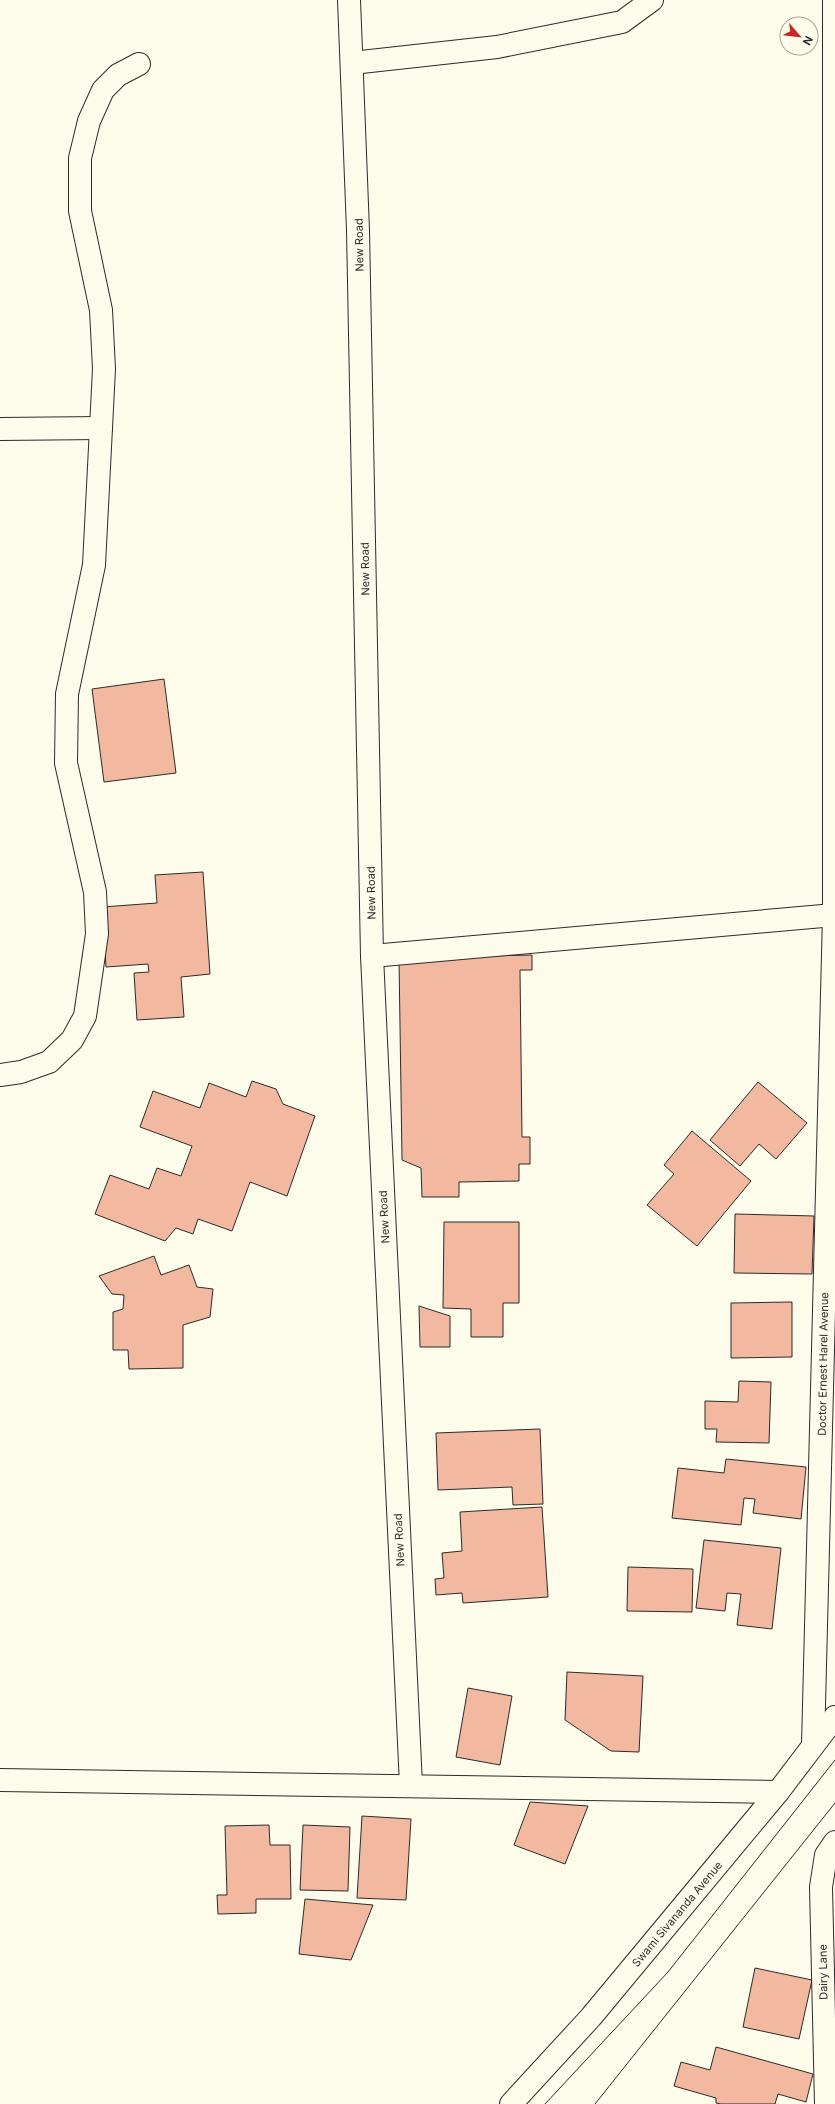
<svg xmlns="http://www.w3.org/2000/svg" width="835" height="2104" viewBox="0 0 835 2104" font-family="Inter,sans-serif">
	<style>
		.building { fill: #f2b8a0; stroke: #2b2b2b }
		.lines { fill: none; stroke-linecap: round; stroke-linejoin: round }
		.street-casing { stroke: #2b2b2b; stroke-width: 24 }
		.secondary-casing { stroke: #2b2b2b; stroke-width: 24 }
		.street { stroke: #fdfbea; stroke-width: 22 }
		.secondary { stroke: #fdfbea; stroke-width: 22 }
		.tram { stroke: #2b2b2b; stroke-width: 1 }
		.labels { text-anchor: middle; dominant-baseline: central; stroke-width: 3; stroke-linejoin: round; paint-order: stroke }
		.street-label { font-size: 11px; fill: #2b2b2b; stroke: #fdfbea }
	</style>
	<rect width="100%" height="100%" fill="#fdfbea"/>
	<!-- building -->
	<g class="building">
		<polygon points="164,679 176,773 104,782 92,689"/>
		<polygon points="203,872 210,974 181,977 184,1017 137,1020 134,973 149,972 148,964 106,967 102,907 157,903 155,875"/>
		<polygon points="532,955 532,970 520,970 522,1137 530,1137 530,1164 519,1164 519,1181 459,1182 459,1197 422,1197 421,1168 402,1160 399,958"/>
		<polygon points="252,1081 276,1089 283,1104 315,1116 287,1196 250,1182 232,1231 198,1219 193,1234 176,1228 165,1241 95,1214 110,1175 149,1189 157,1168 181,1176 192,1146 140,1127 153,1091 200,1108 209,1083 246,1097"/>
		<polygon points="758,1082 807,1123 776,1159 759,1144 740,1166 710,1140"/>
		<polygon points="692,1131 751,1181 697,1246 647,1205 674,1174 664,1165"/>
		<polygon points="735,1214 814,1216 812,1274 734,1273"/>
		<polygon points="444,1222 519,1222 519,1303 503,1303 503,1337 471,1337 471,1309 443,1308"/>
		<polygon points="154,1256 161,1275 189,1265 197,1287 213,1289 210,1317 183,1325 183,1368 129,1369 128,1350 113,1350 113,1312 123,1309 124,1295 112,1294 99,1276"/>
		<polygon points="792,1302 792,1357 731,1358 731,1303"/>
		<polygon points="419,1306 450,1316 450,1347 420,1347"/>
		<polygon points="739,1381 771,1382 769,1443 716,1442 717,1429 705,1429 705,1401 738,1402"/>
		<polygon points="540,1429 543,1504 513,1505 512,1487 438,1490 436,1433"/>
		<polygon points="726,1459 806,1467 801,1519 753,1513 755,1499 744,1498 741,1525 672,1518 678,1468 724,1473"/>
		<polygon points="542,1507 548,1597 463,1603 462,1593 436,1595 435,1579 444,1578 442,1553 462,1551 460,1512"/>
		<polygon points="704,1540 781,1548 772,1629 737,1625 741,1594 727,1593 725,1611 696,1608"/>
		<polygon points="628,1567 693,1569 692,1612 627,1611"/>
		<polygon points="567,1672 643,1676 639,1752 611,1751 565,1720"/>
		<polygon points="468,1688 512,1696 500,1765 456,1757"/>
		<polygon points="530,1802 588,1806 565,1864 514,1845"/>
		<polygon points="362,1816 411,1819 406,1900 357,1898"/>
		<polygon points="269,1825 270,1845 290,1845 291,1899 256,1899 256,1913 218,1914 217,1895 227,1895 225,1826"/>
		<polygon points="303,1825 350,1827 348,1891 300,1890"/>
		<polygon points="305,1899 373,1905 351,1960 299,1954"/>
		<polygon points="755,1968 812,1980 799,2039 743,2027"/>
		<polygon points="716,2047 813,2074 806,2102 778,2094 775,2104 721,2104 716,2103 716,2098 674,2086 681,2062 710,2070"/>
	</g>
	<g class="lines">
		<defs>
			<g id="street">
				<polyline points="349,0 358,230 372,956 411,1785"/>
				<polyline points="352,63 497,47 622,22 652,0"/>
				<polyline points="0,429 101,428"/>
				<polyline points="372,956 834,915"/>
				<polyline points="0,1075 21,1072 49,1062 72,1040 85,1016 97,934 95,892 66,763 67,694 94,565 104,369 101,310 80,211 80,158 89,121 103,90 118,75 139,64"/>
				<polyline points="813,1745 834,915 834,0"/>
				<polyline points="0,1780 778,1792"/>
				<polyline points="826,2104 821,1887 826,1855 835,1842"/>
			</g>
			<polyline id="secondary" points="511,2104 591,2017 778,1792 835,1717"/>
		</defs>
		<!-- street casing -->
		<use href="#street" class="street-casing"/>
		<!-- secondary casing -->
		<use href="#secondary" class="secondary-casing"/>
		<!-- street -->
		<use href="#street" class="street"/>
		<!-- secondary -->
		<use href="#secondary" class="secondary"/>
		<!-- tram -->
		<g class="tram">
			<polyline points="545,2104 668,1972 835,1760"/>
			<polyline points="595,2104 835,1803"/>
		</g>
	</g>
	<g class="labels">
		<!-- street labels -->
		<g class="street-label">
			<text transform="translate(359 245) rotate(-91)">New Road</text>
			<text transform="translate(365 569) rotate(-91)">New Road</text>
			<text transform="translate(371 893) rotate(-91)">New Road</text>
			<text transform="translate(384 1217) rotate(-93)">New Road</text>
			<text transform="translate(823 1364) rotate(-89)">Doctor Ernest Harel Avenue</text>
			<text transform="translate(399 1540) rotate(-93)">New Road</text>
			<text transform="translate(677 1914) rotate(-50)">Swami Sivananda Avenue</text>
			<text transform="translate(823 1972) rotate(-91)">Dairy Lane</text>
		</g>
	</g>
	<!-- north arrow -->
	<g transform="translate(799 36) rotate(118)"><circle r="19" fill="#fdfbea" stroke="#a9a89e"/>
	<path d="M0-3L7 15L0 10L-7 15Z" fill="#c62828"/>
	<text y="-6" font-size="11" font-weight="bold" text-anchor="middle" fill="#2b2b2b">N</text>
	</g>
</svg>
